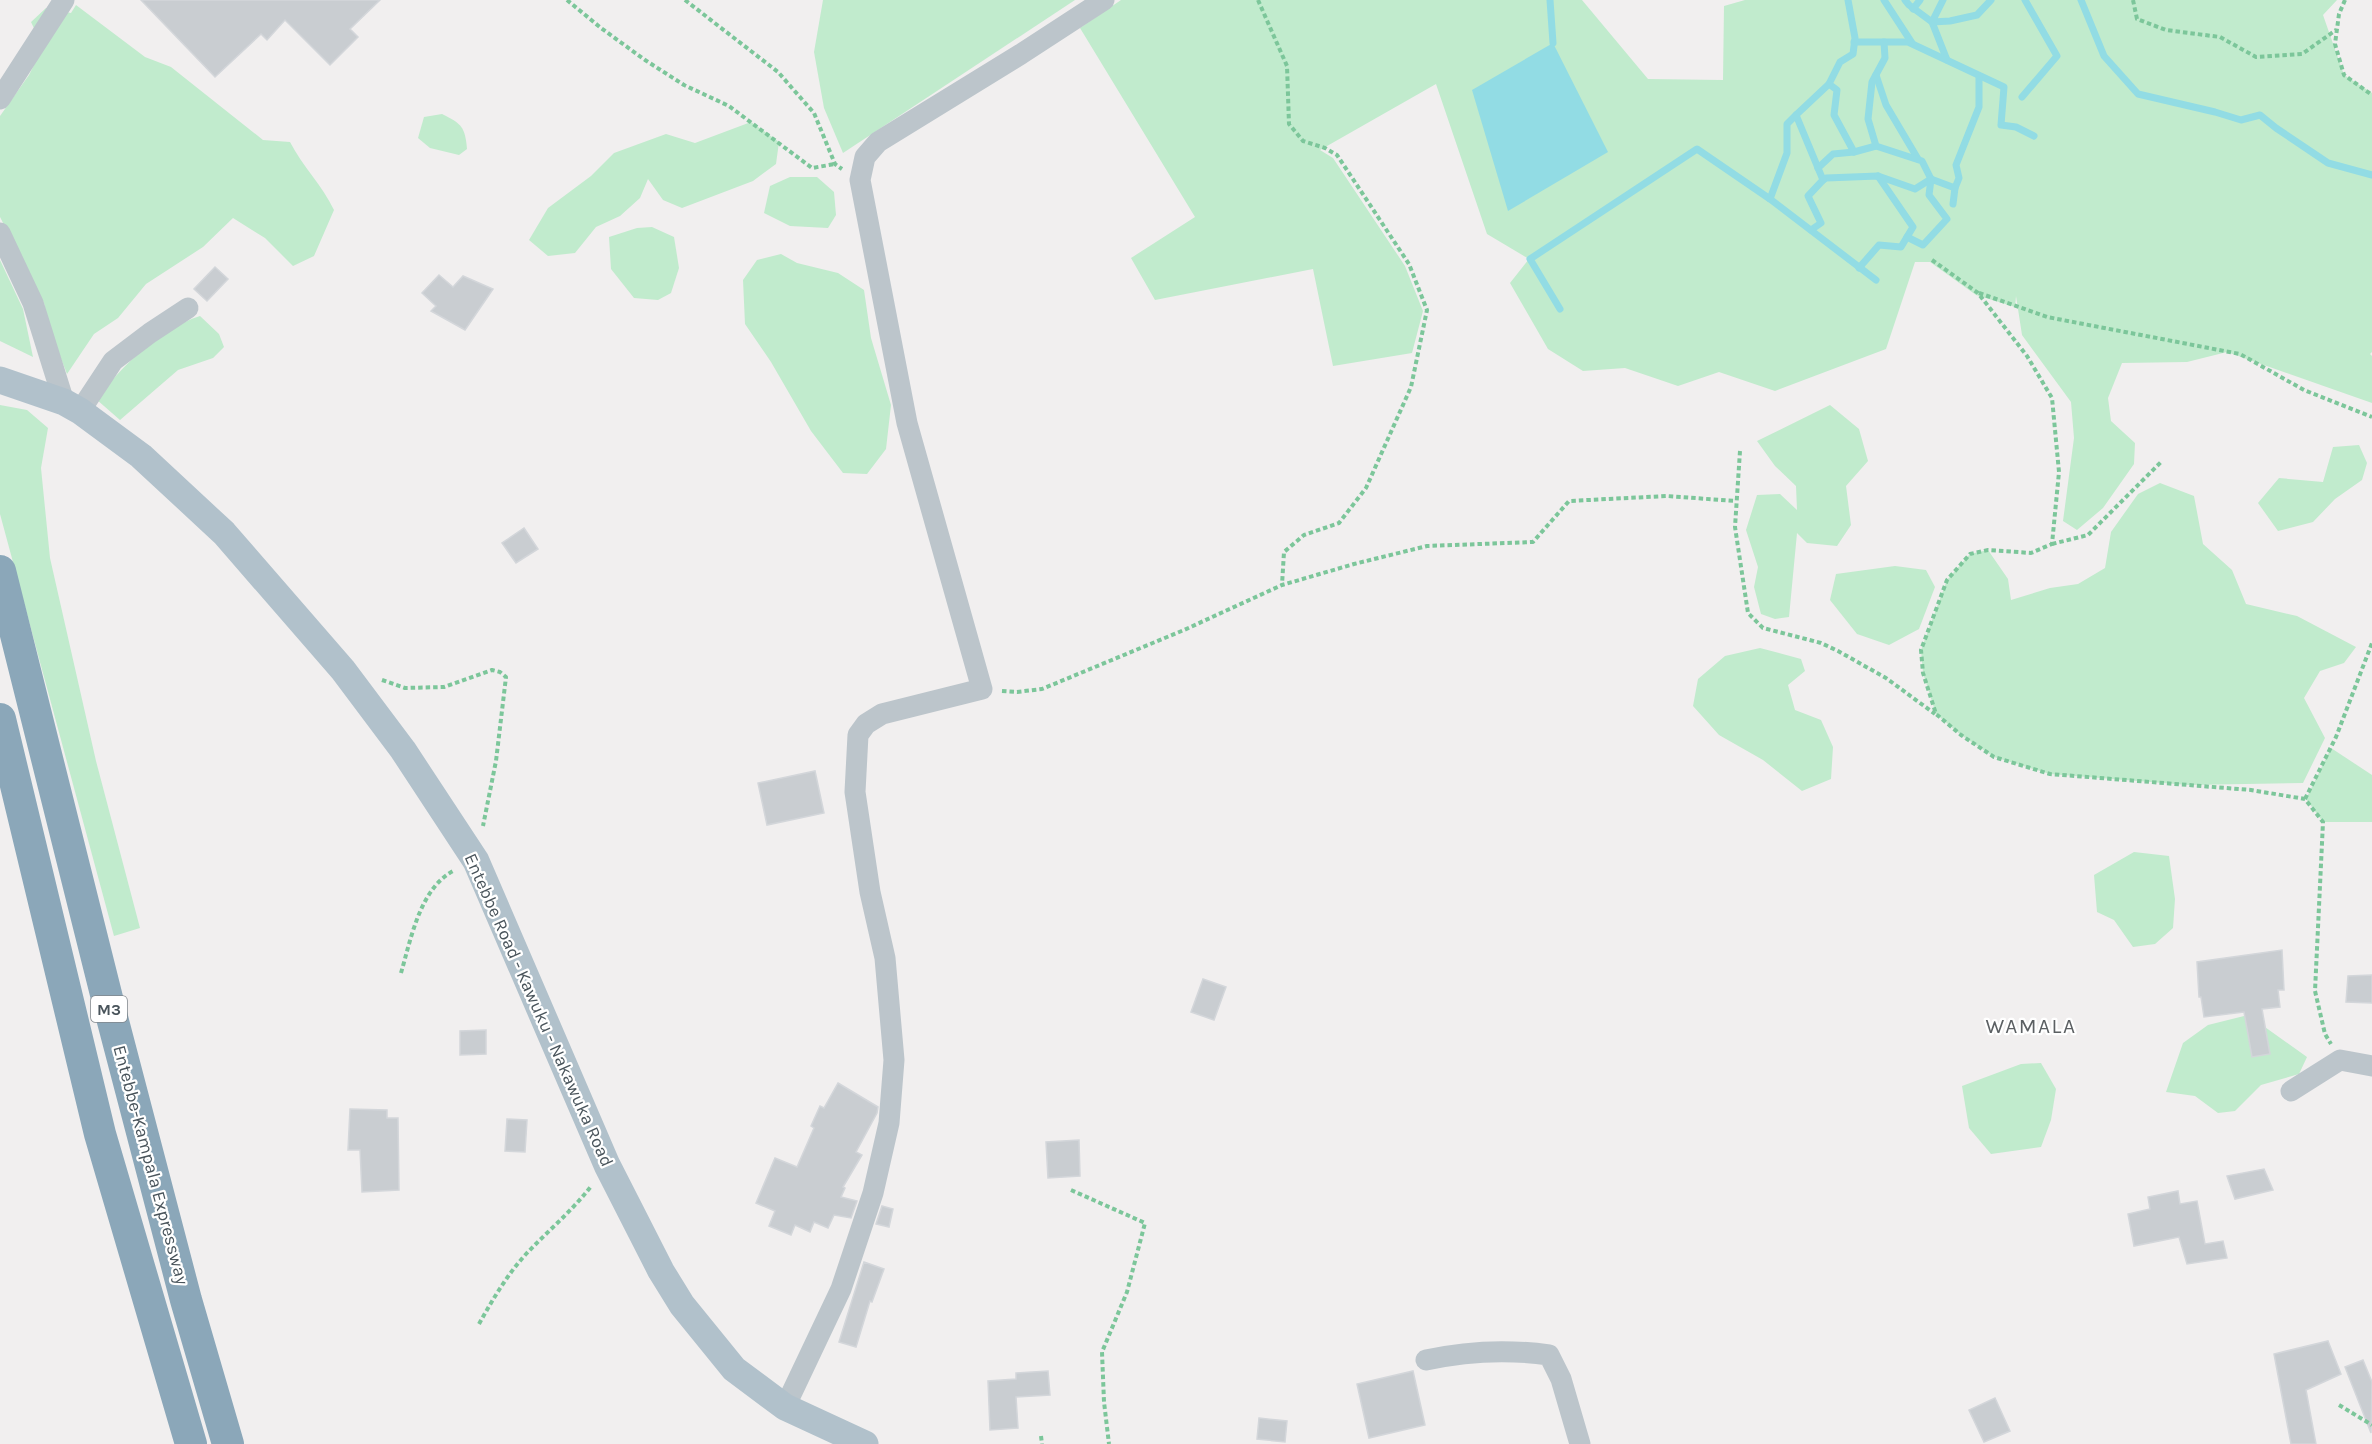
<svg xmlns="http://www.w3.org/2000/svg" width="2372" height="1444" viewBox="0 0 2372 1444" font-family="Karla,sans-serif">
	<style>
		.green { fill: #c1ebcd; fill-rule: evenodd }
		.water { fill: #92dce4 }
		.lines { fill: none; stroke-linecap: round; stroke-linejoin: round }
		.stream { stroke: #92dce4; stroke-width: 7 }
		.building { fill: #c9cdd1; stroke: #d3d6da; stroke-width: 1.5 }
		.path { stroke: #7cc69a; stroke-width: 4; stroke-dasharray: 4.5 3; stroke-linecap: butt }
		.minor { stroke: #bcc5cb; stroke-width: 21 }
		.major { stroke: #b1c1cb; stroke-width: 27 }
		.highway { stroke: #8ba7b9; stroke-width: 32 }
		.labels { text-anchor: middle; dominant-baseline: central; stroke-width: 4.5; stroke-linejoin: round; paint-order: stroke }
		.shield { fill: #fff; stroke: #80878c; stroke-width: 1.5 }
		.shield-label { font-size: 16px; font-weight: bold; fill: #49545b }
		.street-label { font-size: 18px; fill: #49545b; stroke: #fff }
		.quarter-label { font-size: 21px; letter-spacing: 1.5px; fill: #5c6063; stroke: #fff }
	</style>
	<rect width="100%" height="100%" fill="#f1efef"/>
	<!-- green -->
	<g class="green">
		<polygon points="823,0 1075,0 843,153 824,108 814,52"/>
		<path d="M1121,0H1582L1648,79L1723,80L1724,6L1745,0H2337L2323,15L2344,75L2372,93V352L2370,354L2372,356V403L2227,352L2187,362L2122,363L2108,398L2111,421L2135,443L2134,464L2103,508L2077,530L2063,521L2074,438L2071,402L2022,335L2016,296L2015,307L1976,295L1930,262H1915L1886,349L1775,391L1719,372L1678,386L1625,368L1583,371L1548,349L1510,283L1529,259L1487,234L1436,84L1320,150L1333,158L1405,266L1423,311L1412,353L1333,366L1313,269L1155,300L1131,258L1195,217L1080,28ZM1553,44L1556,181L1508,210Z"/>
		<path d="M76,5L145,57L171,67L263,140L290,142C303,167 322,185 334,210L314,256L293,266L265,238L233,218L203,247L146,284L118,318L94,334L67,374L49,328L44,303L0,217V116L29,75L43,47L31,22L46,8L71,13Z"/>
		<path d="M442,114C462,124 465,127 467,149L459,155L430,148L418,138L424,117Z"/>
		<polygon points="751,122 779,142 776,164 753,181 682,208 663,200 648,179 640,198 620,216 596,227 575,253 548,256 529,240 548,208 591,176 614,153 666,134 695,143"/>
		<polygon points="790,177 817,177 834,192 836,215 828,228 790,226 764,213 770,186"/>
		<polygon points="652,227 674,237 679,268 671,293 658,300 634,298 611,269 609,237 637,228"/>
		<polygon points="781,254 797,263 838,273 864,290 871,338 891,405 886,449 867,474 843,473 811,431 771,362 745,324 743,280 757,260"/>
		<polygon points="0,260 23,309 33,357 0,341"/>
		<path d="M200,316L219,334L224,347L213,358L178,370L120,420L96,399C124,365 157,330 200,316Z"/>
		<polygon points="0,405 27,410 48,428 41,468 50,558 96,761 140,928 114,936 0,514"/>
		<polygon points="1830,405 1859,429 1868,461 1846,486 1851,525 1837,546 1807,543 1797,533 1789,617 1775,619 1761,614 1754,587 1758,567 1746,530 1757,495 1780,494 1797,510 1796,486 1775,466 1757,441"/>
		<polygon points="2359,445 2367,463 2362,480 2335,499 2313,522 2278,531 2258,503 2279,478 2323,482 2333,447"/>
		<polygon points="2160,483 2194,496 2203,544 2232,570 2246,604 2297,616 2356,647 2344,663 2320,671 2304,698 2325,738 2303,783 2188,785 2050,774 1994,757 1961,735 1936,714 1923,673 1921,650 1947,580 1970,554 1988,550 2008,579 2011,600 2050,588 2078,584 2105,568 2111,532 2138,494"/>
		<polygon points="1895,566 1926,570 1935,587 1919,629 1889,645 1857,634 1830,600 1836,574"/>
		<polygon points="1760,648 1801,659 1805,671 1788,685 1795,710 1821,720 1833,747 1831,779 1802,791 1763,760 1719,735 1693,706 1698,679 1725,656"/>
		<polygon points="2331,748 2372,775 2372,822 2323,822 2306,799"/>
		<polygon points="2134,852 2169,856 2175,899 2173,928 2155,944 2133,947 2114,920 2097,912 2094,875"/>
		<polygon points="2248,1015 2307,1057 2299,1074 2261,1085 2235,1111 2218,1113 2195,1096 2166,1092 2183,1043 2208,1025"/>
		<polygon points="2041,1063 2056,1089 2051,1120 2041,1147 1991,1154 1969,1128 1962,1086 2021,1064"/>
	</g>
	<!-- water -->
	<polygon class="water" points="1553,43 1608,152 1508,211 1472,90"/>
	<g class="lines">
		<!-- stream -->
		<g class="stream">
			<polyline points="1550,0 1553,43"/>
			<polyline points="1848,0 1855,38 1853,54 1840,62 1829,84 1837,90 1834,115 1854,152"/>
			<polyline points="1884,0 1912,43"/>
			<polyline points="1905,0 1909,5 1932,22 1947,60"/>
			<polyline points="1943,0 1932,22 1950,21 1977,15 1991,0"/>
			<polyline points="2081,0 2104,56 2138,94 2215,112 2241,120 2260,115 2276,128 2328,163 2372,175"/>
			<polyline points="1913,9 1920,0"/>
			<polyline points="1854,42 1908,42 2004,87 2001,125 2016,127 2034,136"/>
			<polyline points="1876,75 1886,105 1918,159"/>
			<polyline points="2022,97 2057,56 2025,0"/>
			<polyline points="1876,146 1922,161 1931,179 1955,188"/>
			<polyline points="1818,168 1833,154 1854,152 1876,146 1868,119 1872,82 1885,58 1884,42"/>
			<polyline points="1823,180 1826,178 1878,176 1915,189 1931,179"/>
			<polyline points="1770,199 1787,153 1787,124 1796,115"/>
			<polyline points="1953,204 1955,188 1959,178 1956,165 1979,107 1979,78"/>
			<polyline points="1811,230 1821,223 1808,196 1823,180 1796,115 1829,84"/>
			<polyline points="1907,237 1923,245 1947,219 1929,195 1931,179"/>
			<polyline points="1859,268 1879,245 1901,247 1913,227 1878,176"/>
			<polyline points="1560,309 1530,259 1697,149 1770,199 1876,280"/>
		</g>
	</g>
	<!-- building -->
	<g class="building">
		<polygon points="141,0 380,0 350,29 358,37 330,65 285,20 267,40 261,34 215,77"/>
		<polygon points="215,267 228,279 207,301 194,289"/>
		<polygon points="439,275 453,287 463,276 493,289 465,330 431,311 436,306 422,293"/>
		<polygon points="524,528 538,549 516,563 502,543"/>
		<polygon points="815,771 824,813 767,825 758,783"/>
		<polygon points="2282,950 2284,990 2278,990 2280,1007 2262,1009 2270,1054 2252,1057 2244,1012 2204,1017 2201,997 2199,997 2197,962"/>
		<polygon points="2372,975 2372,1003 2346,1002 2348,976"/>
		<polygon points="1203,979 1226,987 1214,1020 1191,1012"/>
		<polygon points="486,1030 486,1054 460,1055 460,1031"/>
		<polygon points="838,1083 878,1107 877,1113 856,1152 862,1155 843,1187 845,1188 841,1197 857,1201 851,1218 834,1215 828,1228 814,1222 810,1232 795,1225 791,1235 769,1226 775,1211 756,1203 775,1158 797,1167 814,1128 811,1126 820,1106 824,1108"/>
		<polygon points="350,1109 387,1110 387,1118 398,1118 399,1190 362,1192 360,1150 348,1150"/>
		<polygon points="507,1119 527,1120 525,1152 505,1151"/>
		<polygon points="1079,1140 1080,1176 1048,1178 1046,1142"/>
		<polygon points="2264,1169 2273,1190 2235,1199 2227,1176"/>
		<polygon points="2178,1191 2180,1204 2197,1201 2205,1244 2223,1241 2227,1258 2187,1264 2179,1237 2134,1246 2128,1214 2150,1209 2148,1197"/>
		<polygon points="882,1206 893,1209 889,1227 876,1224"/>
		<polygon points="864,1262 884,1269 872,1302 870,1301 856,1347 839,1342"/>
		<polygon points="2328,1341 2341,1374 2306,1390 2316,1444 2291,1444 2274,1354"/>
		<polygon points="2363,1360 2372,1382 2371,1433 2345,1367"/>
		<polygon points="1048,1371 1050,1395 1016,1397 1018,1428 990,1430 988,1381 1016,1379 1016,1373"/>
		<polygon points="1413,1371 1425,1425 1369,1438 1357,1384"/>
		<polygon points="1995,1398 2010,1431 1984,1442 1969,1410"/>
		<polygon points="1259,1418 1287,1421 1285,1442 1257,1439"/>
	</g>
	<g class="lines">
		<!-- path -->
		<g class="path">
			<polyline points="567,0 601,28 645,60 684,85 729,106 812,168 835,164"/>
			<polyline points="685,0 778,72 814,113 835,164 842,169"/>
			<polyline points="1258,0 1287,66 1289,124 1303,141 1325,148 1337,155 1409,264 1427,310 1411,387 1366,488 1339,523 1304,535 1284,552 1282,585"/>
			<polyline points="2133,0 2137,19 2166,30 2220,37 2256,57 2302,54 2336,30"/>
			<polyline points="2345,0 2339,14 2335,44 2344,75 2372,95"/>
			<polyline points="1932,260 1978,293 2027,356 2052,398 2059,472 2052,544 2031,553 1988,550 1970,554 1947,580 1921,650 1923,673 1936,714 1961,735 1994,757 2050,774 2251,790 2305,799 2323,822 2315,991 2325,1034 2331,1044"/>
			<polyline points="1979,293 2047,317 2240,354 2304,390 2372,417"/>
			<polyline points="1740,451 1735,527 1748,613 1763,628 1821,643 1838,651 1886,678 1935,714"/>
			<polyline points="2052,544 2088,535 2162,461"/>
			<polyline points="382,680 405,688 444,687 492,670 500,672 506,677 496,761 483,826"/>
			<polyline points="1002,691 1017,692 1042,689 1184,630 1282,585 1354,564 1427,546 1533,542 1569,501 1667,496 1735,501"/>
			<polyline points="2305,799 2336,737 2372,643"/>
			<path d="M401,973C411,939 420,887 455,870"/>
			<polyline points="1071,1190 1145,1223 1127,1292 1102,1352 1104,1402 1109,1444"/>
			<path d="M479,1324C493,1299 508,1273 528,1252C549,1230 573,1210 592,1185"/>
			<polyline points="2339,1405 2372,1425"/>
			<polyline points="1041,1436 1042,1444"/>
		</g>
		<!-- minor -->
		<g class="minor">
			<polyline points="0,99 64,0"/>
			<polyline points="0,233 33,303 64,402"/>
			<polyline points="80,411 113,361 150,333 188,308"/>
			<polyline points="2291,1091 2340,1060 2372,1066"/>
			<path d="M1426,1360C1467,1351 1507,1349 1549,1355L1561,1379L1580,1444"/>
			<polyline points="785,1407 841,1289 873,1193 889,1123 894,1060 885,958 870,892 855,792 858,735 866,724 882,714 982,689 907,423 860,180 865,157 878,142 1021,54 1104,0"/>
		</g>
		<!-- major -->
		<polyline class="major" points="0,380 64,402 80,411 141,456 224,533 343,670 403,750 476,861 607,1165 661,1271 682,1305 734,1369 785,1407 865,1444"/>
		<!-- highway -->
		<g class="highway">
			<polyline points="0,571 109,1006 186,1300 228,1444"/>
			<polyline points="0,719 100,1134 191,1444"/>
		</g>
	</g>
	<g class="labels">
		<!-- shield labels -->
		<rect class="shield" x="91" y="996" width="36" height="26" rx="4.5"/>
		<g class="shield-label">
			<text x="109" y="1009">M3</text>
		</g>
		<!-- street labels -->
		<g class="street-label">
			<text transform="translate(539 1010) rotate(66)">Entebbe Road - Kawuku - Nakawuka Road</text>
			<text transform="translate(151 1165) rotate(75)">Entebbe-Kampala Expressway</text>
		</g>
		<!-- quarter labels -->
		<g class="quarter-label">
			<text x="2031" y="1026">WAMALA</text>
		</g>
	</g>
</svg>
